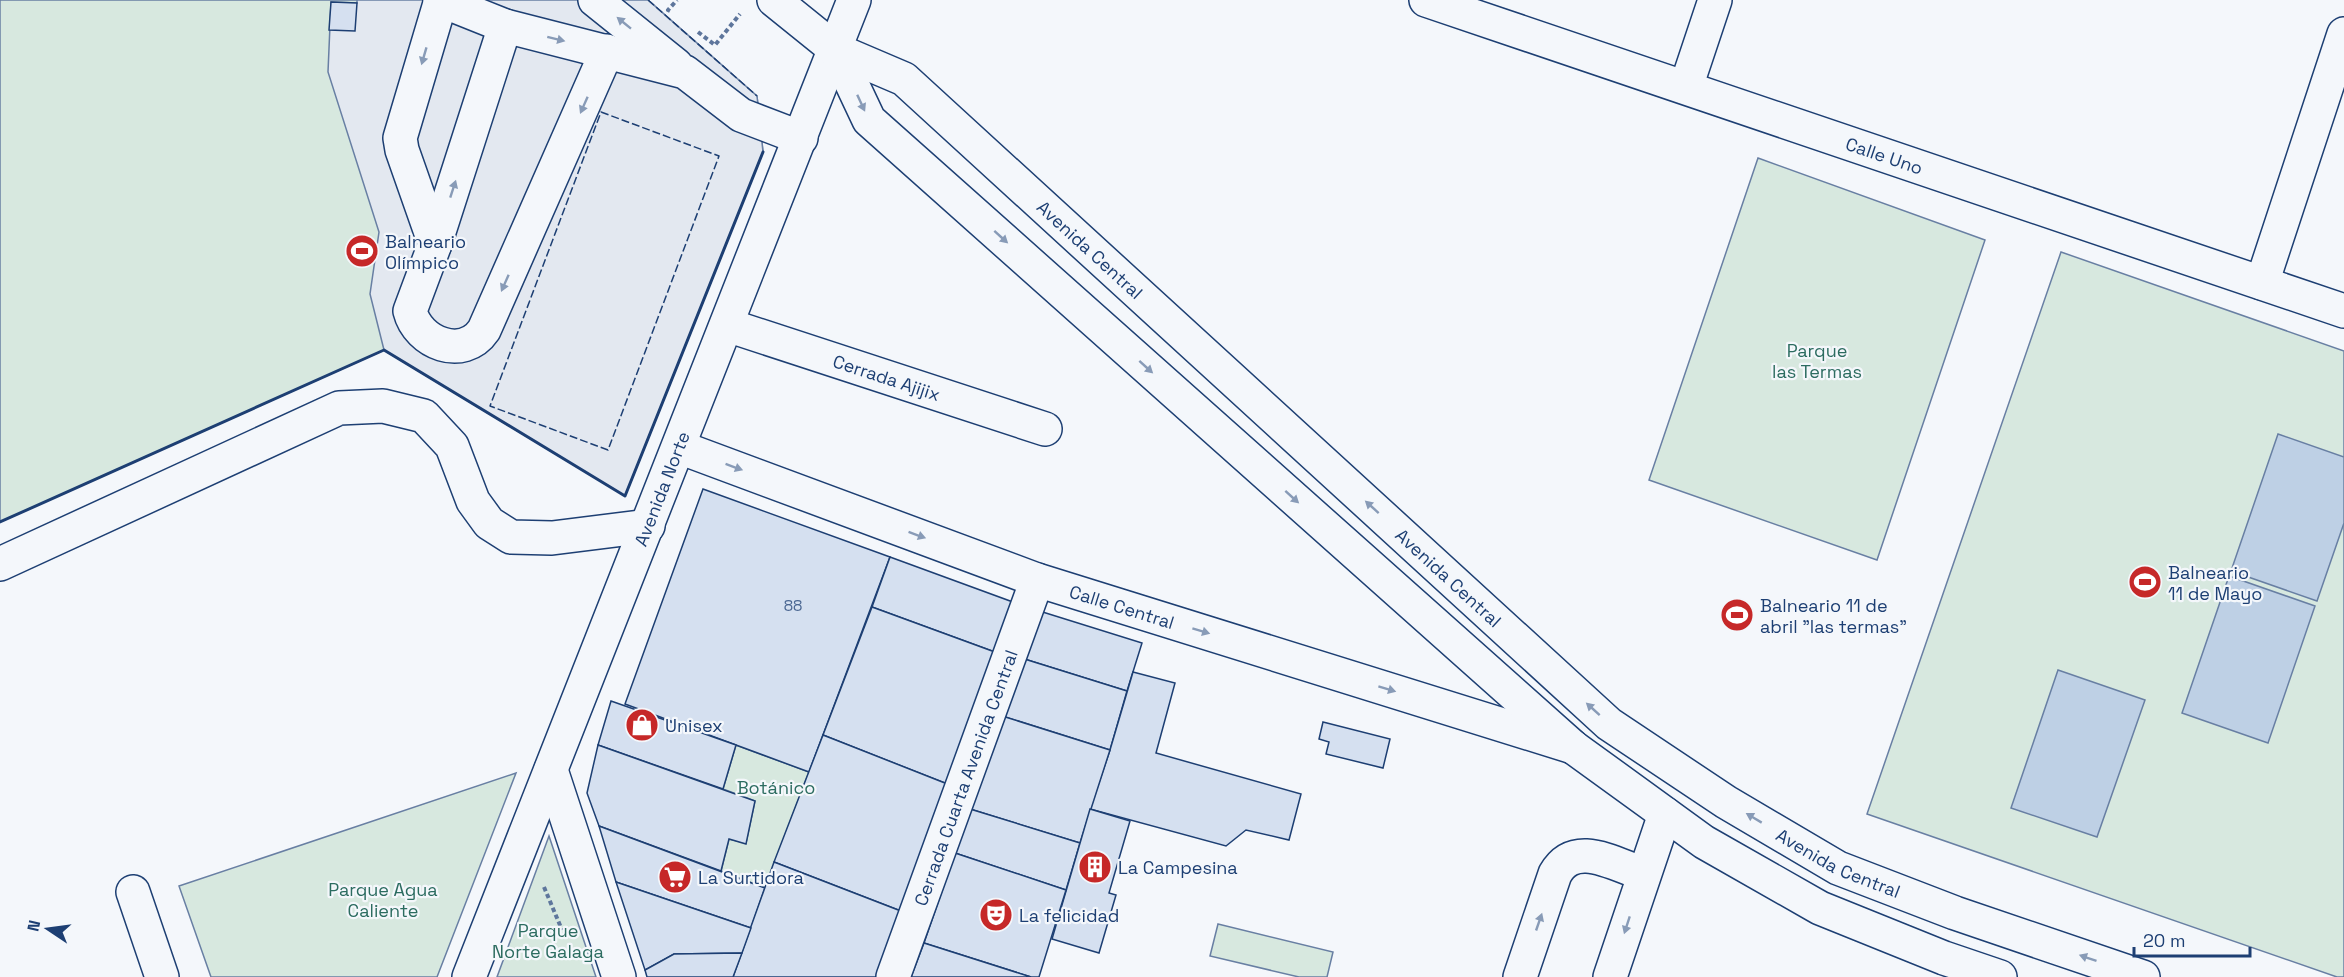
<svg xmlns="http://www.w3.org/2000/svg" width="2344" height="977" viewBox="0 0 2344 977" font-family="'Space Grotesk',sans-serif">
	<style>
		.green { fill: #d7e8df; stroke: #687fa3; stroke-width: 1.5 }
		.parking { fill: #e3e8f0; stroke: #687fa3; stroke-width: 1.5 }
		.water { fill: #bed0e5; stroke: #687fa3; stroke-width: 1.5 }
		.building { fill: #d5e0f0; stroke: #1d3f73; stroke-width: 1.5 }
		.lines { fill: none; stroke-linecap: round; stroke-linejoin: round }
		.minor-casing { stroke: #1d3f73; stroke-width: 36 }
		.major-casing { stroke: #1d3f73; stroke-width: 36 }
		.path { stroke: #5e769c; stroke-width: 4; stroke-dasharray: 4.5 3; stroke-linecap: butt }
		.minor { stroke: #f4f7fb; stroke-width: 33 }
		.major { stroke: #f4f7fb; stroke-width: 33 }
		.fence { stroke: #1d3f73; stroke-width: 1.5; stroke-dasharray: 8 3; stroke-linecap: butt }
		.wall { stroke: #1d3f73; stroke-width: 3 }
		.oneway { fill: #889bb7 }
		.labels { text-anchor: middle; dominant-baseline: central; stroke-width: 4.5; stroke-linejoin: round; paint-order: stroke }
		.number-label { font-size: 15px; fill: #4b6792 }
		.street-label { font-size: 18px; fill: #1d3f73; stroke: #f4f7fb }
		.poi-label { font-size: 18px; fill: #1d3f73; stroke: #f4f7fb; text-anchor: start }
		.park-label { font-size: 18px; fill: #2c6c60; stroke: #f4f7fb }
	</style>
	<rect width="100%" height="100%" fill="#f4f7fb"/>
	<!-- green -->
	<g class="green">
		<polygon points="0,0 648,0 757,96 763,152 625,496 384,350 0,522"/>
		<polygon points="1758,158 1985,240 1877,560 1649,480"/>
		<polygon points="2061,252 2344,351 2344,977 2337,977 1867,814"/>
		<polygon points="736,745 809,772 765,888 721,871 729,839 746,843 755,801 723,789"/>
		<polygon points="516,773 437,977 211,977 179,886"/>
		<polygon points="549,836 596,977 497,977"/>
		<polygon points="1218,924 1333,952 1327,977 1299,977 1210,956"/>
	</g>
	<!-- parking -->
	<polygon class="parking" points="357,0 648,0 757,96 763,152 625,496 384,350 370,294 379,232 328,72 331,2 357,3"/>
	<!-- water -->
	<g class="water">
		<polygon points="2278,434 2344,457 2344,523 2317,601 2231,571"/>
		<polygon points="2229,576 2315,606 2268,743 2182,713"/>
		<polygon points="2058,670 2145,700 2097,837 2011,808"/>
	</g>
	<!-- building -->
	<g class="building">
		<polygon points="331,2 357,3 355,31 329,30"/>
		<polygon points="703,489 890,557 809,772 625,704"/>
		<polygon points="890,557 1021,605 1003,655 872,607"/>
		<polygon points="872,607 1003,655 955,787 823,735"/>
		<polygon points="1033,609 1142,643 1127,691 1018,657"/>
		<polygon points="1018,657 1127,691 1110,750 999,715"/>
		<polygon points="1133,672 1175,683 1156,753 1301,794 1289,840 1246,830 1226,846 1090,809 1110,750"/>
		<polygon points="611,701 736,745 723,789 598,745"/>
		<polygon points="999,715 1110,750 1080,843 970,809"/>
		<polygon points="1323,722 1390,739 1383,768 1326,754 1329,742 1319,739"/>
		<polygon points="823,735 955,787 906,913 774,862"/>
		<polygon points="598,745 755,801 746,844 729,839 721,871 599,826 587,793"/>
		<polygon points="970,809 1080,843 1066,890 955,853"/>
		<polygon points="1090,809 1130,821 1109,893 1116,895 1099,953 1052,939"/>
		<polygon points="599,826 765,888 751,928 616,882"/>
		<polygon points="955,853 1066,890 1039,977 1031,977 924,943"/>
		<polygon points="774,862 906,913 879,977 733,977"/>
		<polygon points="616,882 751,928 742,953 674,954 645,970"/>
		<polygon points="924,943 1031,977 911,977"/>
		<polygon points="742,953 733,977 647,977 645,970 674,954"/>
	</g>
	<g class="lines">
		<defs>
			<g id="minor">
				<polyline points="440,0 505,26 685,72 741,115 801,138"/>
				<polyline points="595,0 676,65"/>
				<path id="s1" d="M1426,0L2344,311"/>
				<path d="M505,26L435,244L410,311C418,343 463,361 484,330L607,51"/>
				<polyline points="1686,87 1715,0"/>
				<polyline points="435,244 402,150 400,138 441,0"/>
				<polyline points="2262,283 2344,34"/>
				<path id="s2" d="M727,325L1045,429"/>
				<path id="s3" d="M679,447L1037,580L1573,747"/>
				<polyline points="0,564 339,408 383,406 424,416 452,446 473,501 489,523 511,537 552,538 648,526"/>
				<polyline points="551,770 619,977"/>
				<polyline points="133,892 162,977"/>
				<path id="s4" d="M469,977L854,0"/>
				<path id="s5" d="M893,977L1037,580"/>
				<path d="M1520,977L1555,874C1575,839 1613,864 1644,874"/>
				<polyline points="1610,977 1665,814"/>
			</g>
			<g id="major">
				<path id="s6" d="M774,0L836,50L904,79L1609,724L1726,802L1838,868L1955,913L2143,977"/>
				<polyline points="836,50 869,120 1573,747 1704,842 1820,908 1944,958 2000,977"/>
			</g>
		</defs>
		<!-- minor casing -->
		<use href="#minor" class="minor-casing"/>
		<!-- major casing -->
		<use href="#major" class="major-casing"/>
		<!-- path -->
		<g class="path">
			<polyline points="670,11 668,10 677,0"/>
			<polyline points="698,32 715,45 740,14"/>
			<polyline points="544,887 562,930"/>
		</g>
		<!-- minor -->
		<use href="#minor" class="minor"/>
		<!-- major -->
		<use href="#major" class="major"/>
		<!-- fence -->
		<g class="fence">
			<polyline points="648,0 757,96"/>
			<polygon points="601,112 719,156 608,450 490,406"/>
		</g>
		<!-- wall -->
		<polyline class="wall" points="0,522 384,350 625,496 763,152"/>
	</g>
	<!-- one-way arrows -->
	<defs><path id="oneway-solid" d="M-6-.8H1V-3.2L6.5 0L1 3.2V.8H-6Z" transform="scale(1.5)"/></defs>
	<g class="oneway">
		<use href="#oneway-solid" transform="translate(624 23) rotate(-141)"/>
		<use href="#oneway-solid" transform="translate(556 39) rotate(14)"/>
		<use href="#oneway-solid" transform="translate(424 56) rotate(106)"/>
		<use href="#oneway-solid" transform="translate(861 103) rotate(65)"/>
		<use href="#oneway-solid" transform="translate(584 105) rotate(114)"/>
		<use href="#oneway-solid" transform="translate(453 189) rotate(-72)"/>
		<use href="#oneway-solid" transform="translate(1001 237) rotate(42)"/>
		<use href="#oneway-solid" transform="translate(505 283) rotate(114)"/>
		<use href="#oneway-solid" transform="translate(1146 367) rotate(42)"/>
		<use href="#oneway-solid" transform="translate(734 467) rotate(20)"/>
		<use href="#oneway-solid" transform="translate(1292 497) rotate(42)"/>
		<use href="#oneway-solid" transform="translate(1372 507) rotate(-138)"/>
		<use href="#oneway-solid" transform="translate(917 535) rotate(20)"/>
		<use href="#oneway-solid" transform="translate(1201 631) rotate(17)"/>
		<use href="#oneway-solid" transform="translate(1387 689) rotate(17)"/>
		<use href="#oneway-solid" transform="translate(1593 709) rotate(-138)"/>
		<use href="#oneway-solid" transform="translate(1754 818) rotate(-149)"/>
		<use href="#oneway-solid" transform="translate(1539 922) rotate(-71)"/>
		<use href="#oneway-solid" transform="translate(1627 925) rotate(108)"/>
		<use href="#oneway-solid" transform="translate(2088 958) rotate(-161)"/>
	</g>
	<!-- icons -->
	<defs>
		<symbol id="stadium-disc" viewBox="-11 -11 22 22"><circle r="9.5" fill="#c62828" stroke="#f4f7fb"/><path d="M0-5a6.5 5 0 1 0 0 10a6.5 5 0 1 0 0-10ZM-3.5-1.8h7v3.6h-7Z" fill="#fff"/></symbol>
		<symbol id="shop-disc" viewBox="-11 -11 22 22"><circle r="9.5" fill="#c62828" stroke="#f4f7fb"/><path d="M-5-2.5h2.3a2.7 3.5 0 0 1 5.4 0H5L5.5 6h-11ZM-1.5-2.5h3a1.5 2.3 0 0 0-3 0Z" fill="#fff"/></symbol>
		<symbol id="building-disc" viewBox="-11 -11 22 22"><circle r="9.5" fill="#c62828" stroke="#f4f7fb"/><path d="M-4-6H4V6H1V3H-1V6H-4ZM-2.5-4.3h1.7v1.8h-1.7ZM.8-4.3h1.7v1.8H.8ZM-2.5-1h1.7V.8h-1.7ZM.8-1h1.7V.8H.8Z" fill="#fff"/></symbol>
		<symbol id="supermarket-disc" viewBox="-11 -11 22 22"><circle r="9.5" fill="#c62828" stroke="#f4f7fb"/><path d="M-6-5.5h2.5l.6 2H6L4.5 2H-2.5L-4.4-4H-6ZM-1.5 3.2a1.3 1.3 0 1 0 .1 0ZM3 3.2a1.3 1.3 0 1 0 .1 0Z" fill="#fff"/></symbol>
		<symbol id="theatre-disc" viewBox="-11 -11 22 22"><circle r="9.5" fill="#c62828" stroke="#f4f7fb"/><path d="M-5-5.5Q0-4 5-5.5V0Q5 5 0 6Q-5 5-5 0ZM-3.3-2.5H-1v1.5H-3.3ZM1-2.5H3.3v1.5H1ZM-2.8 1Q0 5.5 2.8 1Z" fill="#fff"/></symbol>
	</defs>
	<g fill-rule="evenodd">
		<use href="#stadium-disc" x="343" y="232" width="38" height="38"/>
		<use href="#stadium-disc" x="2126" y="563" width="38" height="38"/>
		<use href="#stadium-disc" x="1718" y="596" width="38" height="38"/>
		<use href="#shop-disc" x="623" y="706" width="38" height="38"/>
		<use href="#building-disc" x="1076" y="848" width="38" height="38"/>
		<use href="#supermarket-disc" x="656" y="858" width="38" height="38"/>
		<use href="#theatre-disc" x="977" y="896" width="38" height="38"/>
	</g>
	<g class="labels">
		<!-- number labels -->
		<g class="number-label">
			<text x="793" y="605">88</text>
		</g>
		<!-- street labels -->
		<g class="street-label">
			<text stroke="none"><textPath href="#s1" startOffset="484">Calle Uno</textPath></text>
			<text stroke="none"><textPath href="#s6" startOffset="406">Avenida Central</textPath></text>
			<text stroke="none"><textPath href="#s2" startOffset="168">Cerrada Ajijix</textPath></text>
			<text stroke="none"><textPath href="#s4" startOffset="525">Avenida Norte</textPath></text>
			<text stroke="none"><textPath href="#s6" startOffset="892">Avenida Central</textPath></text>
			<text stroke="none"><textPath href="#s3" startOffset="471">Calle Central</textPath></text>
			<text stroke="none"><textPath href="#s5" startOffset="212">Cerrada Cuarta Avenida Central</textPath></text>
			<text stroke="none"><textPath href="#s6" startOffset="1378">Avenida Central</textPath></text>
		</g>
		<!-- poi labels -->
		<g class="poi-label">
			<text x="385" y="241">Balneario<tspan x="385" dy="21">Olímpico</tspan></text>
			<text x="2168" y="572">Balneario<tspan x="2168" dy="21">11 de Mayo</tspan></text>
			<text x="1760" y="605">Balneario 11 de<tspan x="1760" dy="21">abril "las termas"</tspan></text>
			<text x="665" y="725">Unisex</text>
			<text x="1118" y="867">La Campesina</text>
			<text x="698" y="877">La Surtidora</text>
			<text x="1019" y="915">La felicidad</text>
		</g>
		<!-- park labels -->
		<g class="park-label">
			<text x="1817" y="350">Parque<tspan x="1817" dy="21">las Termas</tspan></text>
			<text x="776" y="787">Botánico</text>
			<text x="383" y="889">Parque Agua<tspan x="383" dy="21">Caliente</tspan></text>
			<text x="548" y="930">Parque<tspan x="548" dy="21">Norte Galaga</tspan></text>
		</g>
	</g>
	<!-- north arrow -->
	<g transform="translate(48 929) rotate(283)" stroke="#f4f7fb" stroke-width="4.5" paint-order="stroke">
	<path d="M0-4.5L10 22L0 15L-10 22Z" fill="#1d3f73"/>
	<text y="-9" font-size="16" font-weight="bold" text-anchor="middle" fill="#1d3f73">N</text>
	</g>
	<!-- scale -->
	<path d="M2134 947v9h116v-9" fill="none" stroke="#1d3f73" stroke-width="3"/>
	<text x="2143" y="947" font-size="18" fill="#1d3f73" stroke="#f4f7fb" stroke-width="4.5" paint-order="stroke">20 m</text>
</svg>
